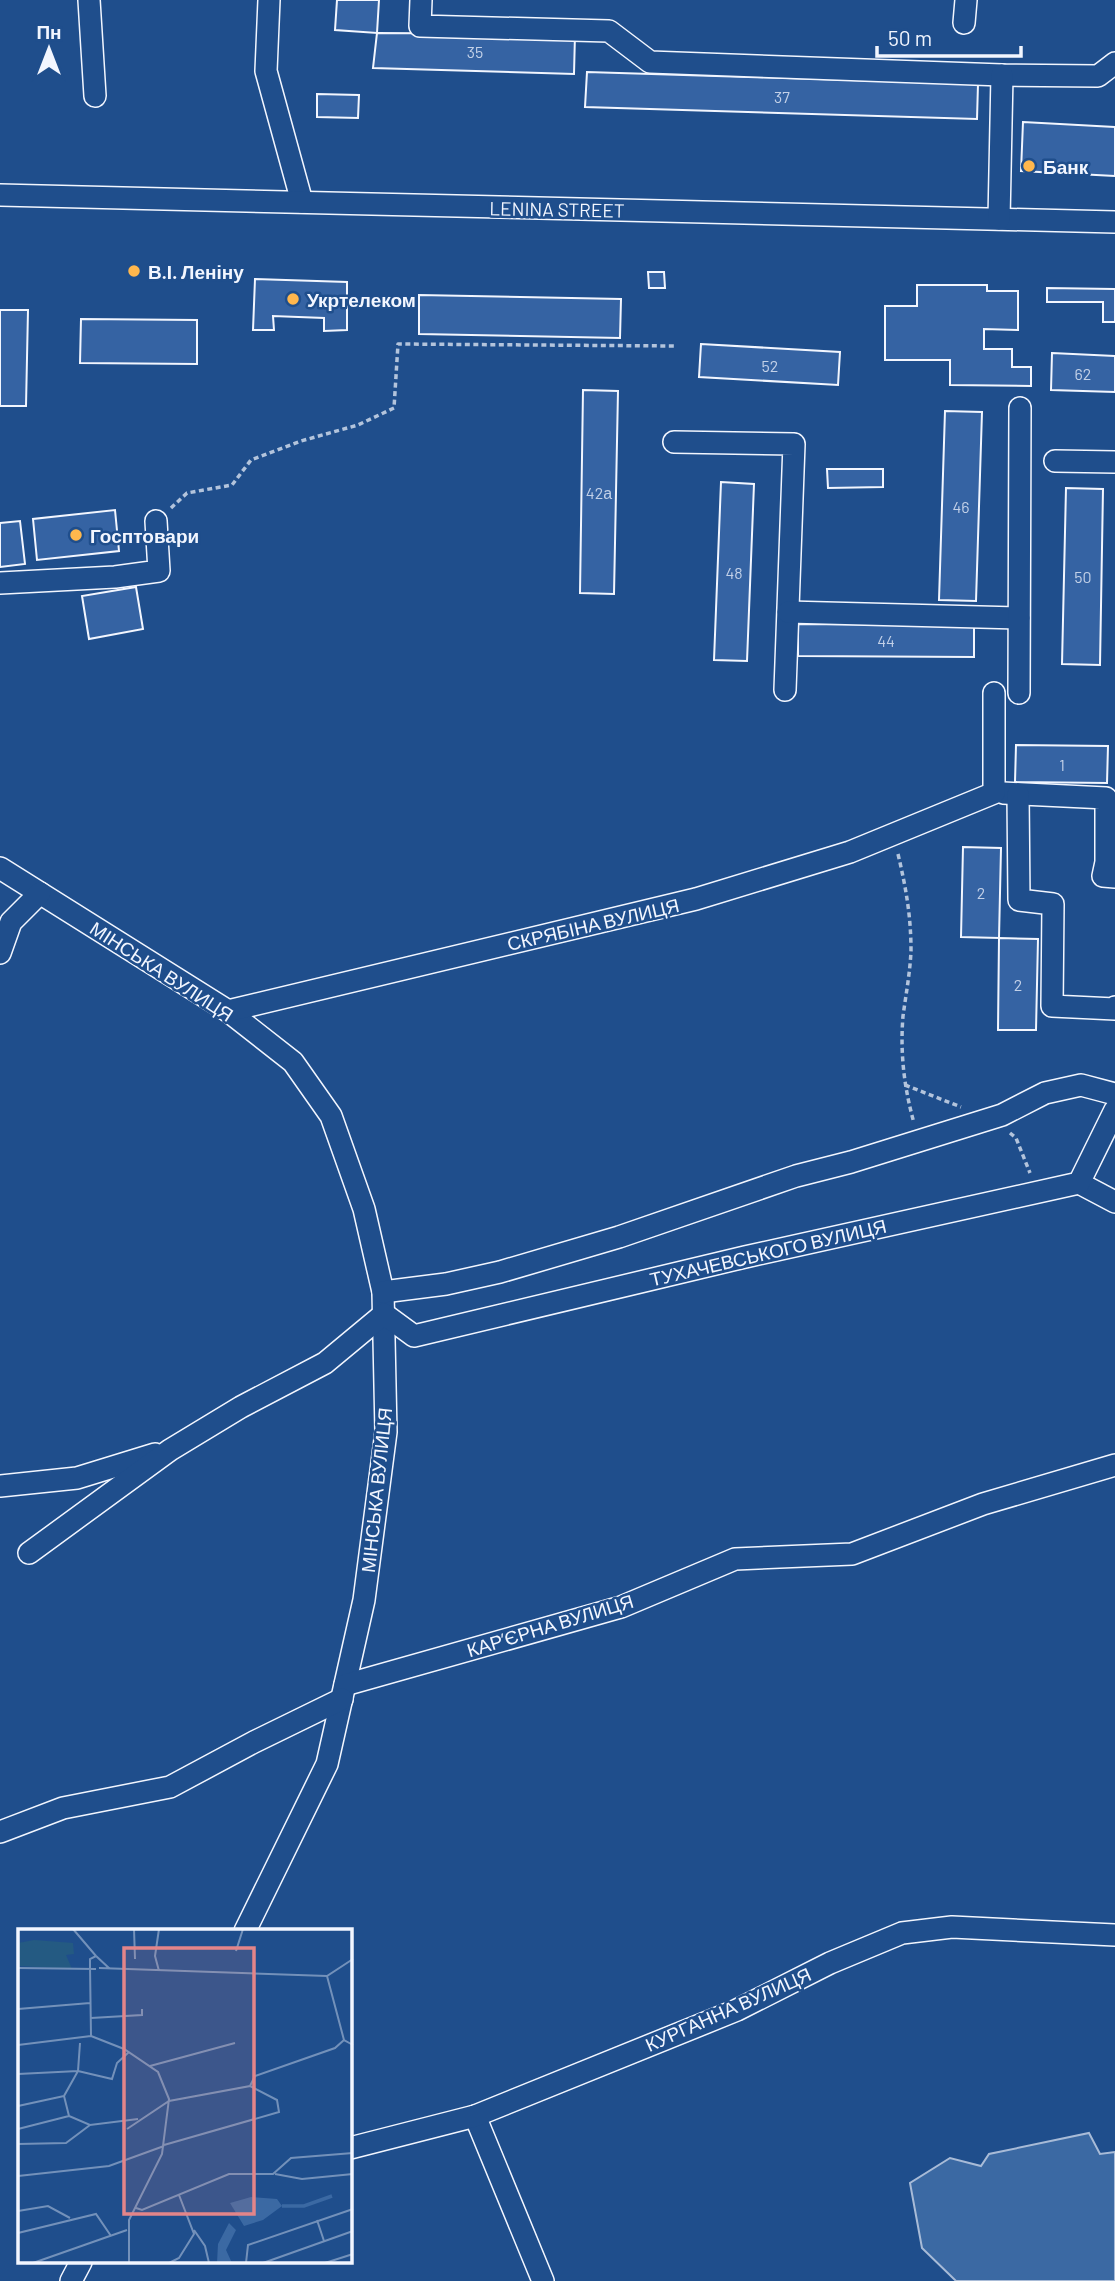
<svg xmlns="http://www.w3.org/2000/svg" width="1115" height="2281" viewBox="0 0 1115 2281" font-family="Barlow,sans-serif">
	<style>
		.water { fill: #3b69a3; stroke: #a8bbd7; stroke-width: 2 }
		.building { fill: #3563a3; stroke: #f2f6ff; stroke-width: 2 }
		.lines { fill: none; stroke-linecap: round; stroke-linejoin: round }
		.minor-casing { stroke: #f2f6ff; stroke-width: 24 }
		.path { stroke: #b3c4dc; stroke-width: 3.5; stroke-dasharray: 5 3.5; stroke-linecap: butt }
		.minor { stroke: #1f4e8c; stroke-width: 21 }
		.poi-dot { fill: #ffb74d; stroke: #1f4e8c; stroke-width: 2.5 }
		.labels { text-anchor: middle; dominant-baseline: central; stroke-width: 5; stroke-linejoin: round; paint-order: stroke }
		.number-label { font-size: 16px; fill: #c3d1e8 }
		.poi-label { font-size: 19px; font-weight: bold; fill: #f2f6ff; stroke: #1f4e8c; text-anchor: start }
		.street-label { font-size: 19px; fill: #f2f6ff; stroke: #1f4e8c }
		.inset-river { fill: none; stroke: #3b69a3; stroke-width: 3.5 }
		.inset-road { fill: none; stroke: #7391ba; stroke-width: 2 }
		.view { fill: #e38589; fill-opacity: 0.15; stroke: #e38589; stroke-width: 3.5 }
		.inset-edge { fill: none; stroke: #f2f6ff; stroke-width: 3.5 }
	</style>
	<rect width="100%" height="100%" fill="#1f4e8c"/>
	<!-- water -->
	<polygon class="water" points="1089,2133 1100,2154 1115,2152 1115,2281 956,2281 922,2248 910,2183 950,2158 981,2166 989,2154"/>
	<!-- building -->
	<g class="building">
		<polygon points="337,0 379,0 377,33 335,30"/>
		<polygon points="377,33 575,34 574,74 373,68"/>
		<polygon points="587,72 978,84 977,119 585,107"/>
		<polygon points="317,94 359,95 358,118 317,117"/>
		<polygon points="1023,122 1115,127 1115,176 1021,171"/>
		<polygon points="648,272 664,272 665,288 649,288"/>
		<polygon points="255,279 347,282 347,330 324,331 324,318 273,316 274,330 253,330"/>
		<polygon points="917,285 987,285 987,291 1018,291 1018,330 984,329 984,349 1012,349 1012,367 1031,367 1031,386 950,385 950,360 885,360 885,306 917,306"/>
		<polygon points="1047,288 1115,289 1115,322 1103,322 1103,302 1047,302"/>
		<polygon points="419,295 621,299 620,338 419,334"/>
		<polygon points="0,310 28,310 26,406 0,406"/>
		<polygon points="81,319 197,320 197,364 80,363"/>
		<polygon points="701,344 840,352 838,385 699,377"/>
		<polygon points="1052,353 1115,356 1115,392 1051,390"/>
		<polygon points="583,390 618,391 614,594 580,593"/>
		<polygon points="945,411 982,412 976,601 939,600"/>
		<polygon points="827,469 883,469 883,487 828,488"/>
		<polygon points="721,482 754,484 747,661 714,660"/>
		<polygon points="1066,488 1103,489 1100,665 1062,664"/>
		<polygon points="115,510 119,551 37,560 33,519"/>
		<polygon points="20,521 25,564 0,567 0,523"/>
		<polygon points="136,587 143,629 89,639 82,596"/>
		<polygon points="798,624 974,625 974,657 798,656"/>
		<polygon points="1016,745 1108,746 1107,783 1015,782"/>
		<polygon points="963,847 1001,848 999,938 961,937"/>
		<polygon points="999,938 1038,939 1036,1030 998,1030"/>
	</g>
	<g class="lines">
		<defs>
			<g id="minor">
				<polyline points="89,0 95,96"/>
				<polyline points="269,0 266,71 302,202"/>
				<polyline points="421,0 420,26 609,31 650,62 1002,75 1098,76 1115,63"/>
				<polyline points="964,23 966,0"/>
				<polyline points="0,195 1115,222"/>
				<polyline points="999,219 1002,75"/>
				<polyline points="674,442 794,444 785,690"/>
				<polyline points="1055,461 1115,462"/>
				<polyline points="0,583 115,577 159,571 156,521"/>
				<polyline points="788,612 1019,618"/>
				<polyline points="1019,693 1020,408"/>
				<polyline points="1003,793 1106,798 1106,862 1103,876 1115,877"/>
				<polyline points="1018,794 1019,900 1053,904 1052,1006 1115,1009 1115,1007"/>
				<polyline points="0,868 228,1011 293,1062 331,1116 364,1209 383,1292 386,1432 364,1600 327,1764 245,1931"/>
				<polyline points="0,953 11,922 40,893"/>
				<polyline points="228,1011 696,899 850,852 994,793 994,693"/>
				<polyline points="1079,1183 1115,1202"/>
				<polyline points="383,1292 446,1284 500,1272 619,1237 796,1176 851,1162 1002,1115 1045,1093 1081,1085 1115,1094"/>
				<polyline points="0,1486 77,1478 155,1454"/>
				<polyline points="29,1553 170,1450 241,1407 325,1363 384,1314 414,1336 745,1257 1079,1183 1115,1110"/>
				<polyline points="345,1685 621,1607 735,1559 852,1554 983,1504 1115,1465"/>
				<polyline points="0,1832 63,1808 170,1787 254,1742 342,1699"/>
				<polyline points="475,2116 543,2281"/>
				<polyline points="350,2148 475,2116 737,2010 830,1963 902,1933 952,1927 1115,1935"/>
				<polyline points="71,2281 81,2262"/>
			</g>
		</defs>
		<!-- minor casing -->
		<use href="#minor" class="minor-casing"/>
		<!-- path -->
		<g class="path">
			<polyline points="171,508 187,493 232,485 251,460 301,441 358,425 394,408 398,344 675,346"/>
			<path d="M898,854C906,888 911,916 911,951C910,973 906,994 903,1016C900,1053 904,1087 914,1123"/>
			<polyline points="905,1085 961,1107"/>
			<polyline points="1010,1133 1016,1138 1030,1173"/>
		</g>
		<!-- minor -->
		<use href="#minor" class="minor"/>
	</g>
	<!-- markers -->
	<g class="poi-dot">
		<circle cx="1029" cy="166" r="7"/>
		<circle cx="134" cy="271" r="7"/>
		<circle cx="293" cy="299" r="7"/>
		<circle cx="76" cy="535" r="7"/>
	</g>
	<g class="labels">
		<!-- number labels -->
		<g class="number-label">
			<text x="475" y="51">35</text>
			<text x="782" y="96">37</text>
			<text x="770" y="365">52</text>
			<text x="1083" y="373">62</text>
			<text x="599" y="492">42а</text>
			<text x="961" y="506">46</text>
			<text x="734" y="572">48</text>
			<text x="1083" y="576">50</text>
			<text x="886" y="640">44</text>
			<text x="1062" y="764">1</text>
			<text x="981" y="892">2</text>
			<text x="1018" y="984">2</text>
		</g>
		<!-- poi labels -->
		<g class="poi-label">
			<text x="1043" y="166">Банк</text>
			<text x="148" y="271">В.І. Леніну</text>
			<text x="307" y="299">Укртелеком</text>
			<text x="90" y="535">Госптовари</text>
		</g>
		<!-- street labels -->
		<g class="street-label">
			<text transform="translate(557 209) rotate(1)">LENINA STREET</text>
			<text transform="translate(593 924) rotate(-13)">СКРЯБІНА ВУЛИЦЯ</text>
			<text transform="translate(162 971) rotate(33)">МІНСЬКА ВУЛИЦЯ</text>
			<text transform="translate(768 1252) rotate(-13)">ТУХАЧЕВСЬКОГО ВУЛИЦЯ</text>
			<text transform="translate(376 1490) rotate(-84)">МІНСЬКА ВУЛИЦЯ</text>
			<text transform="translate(550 1625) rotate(-17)">КАР’ЄРНА ВУЛИЦЯ</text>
			<text transform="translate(728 2009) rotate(-24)">КУРГАННА ВУЛИЦЯ</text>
		</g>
	</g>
	<!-- overview -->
	<g transform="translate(18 1929)">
		<rect width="334" height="334" fill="#1f4e8c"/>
		<path d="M16,11L55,14L56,25L48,26L54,40L0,37V14Z" fill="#245a82"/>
		<path d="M233,268L259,270L264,277L245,291L226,297L212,274ZM211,294L218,301L208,321L214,334H199L200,315Z" fill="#3b69a3"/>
		<path class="inset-river" d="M264,277H286L314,267"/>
		<path class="inset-road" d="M55,0L78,27M116,0L117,30M218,22L225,0M72,37L73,107L106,120L140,143L151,170L144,225L111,291V334M72,37V30L78,27L92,40M0,39L78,40M81,39L309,47L335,30M141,42L137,27L141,0M309,47L326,111L335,116M0,80L72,74M73,89L124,86V80M62,114L60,142L46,167L51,187L72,196L120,190M0,116L73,107M132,137L217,114M0,145L60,142L94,150L99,134L111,123M0,177L46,167M0,200L51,187M109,200L151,172L232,157L237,147L317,119L326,111M0,215L48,214L72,196M146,216L261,183L259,171L232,157M257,245L284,250L335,245M0,247L91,237L146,217M118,279L124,281L211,245H255L273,229L335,224M0,282L30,277L52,289M299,291L306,312M176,301L187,317L191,334M0,304L78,285L93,307M15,334L109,301M151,334L161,329L176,305L161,266M228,334L230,316L335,280M245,334L335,302M307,334L335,325"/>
		<path class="view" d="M106,19H236V285H106Z"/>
		<rect width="334" height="334" class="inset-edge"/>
	</g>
	<!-- north arrow -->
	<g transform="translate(49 49)" stroke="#1f4e8c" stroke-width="5" paint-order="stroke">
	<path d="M0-5L12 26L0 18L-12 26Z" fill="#f2f6ff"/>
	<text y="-10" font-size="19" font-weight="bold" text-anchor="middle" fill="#f2f6ff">Пн</text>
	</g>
	<!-- scale -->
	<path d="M877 46v10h144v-10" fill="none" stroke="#f2f6ff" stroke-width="3.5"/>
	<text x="888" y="46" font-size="21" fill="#f2f6ff" stroke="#1f4e8c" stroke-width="5" paint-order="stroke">50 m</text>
</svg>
